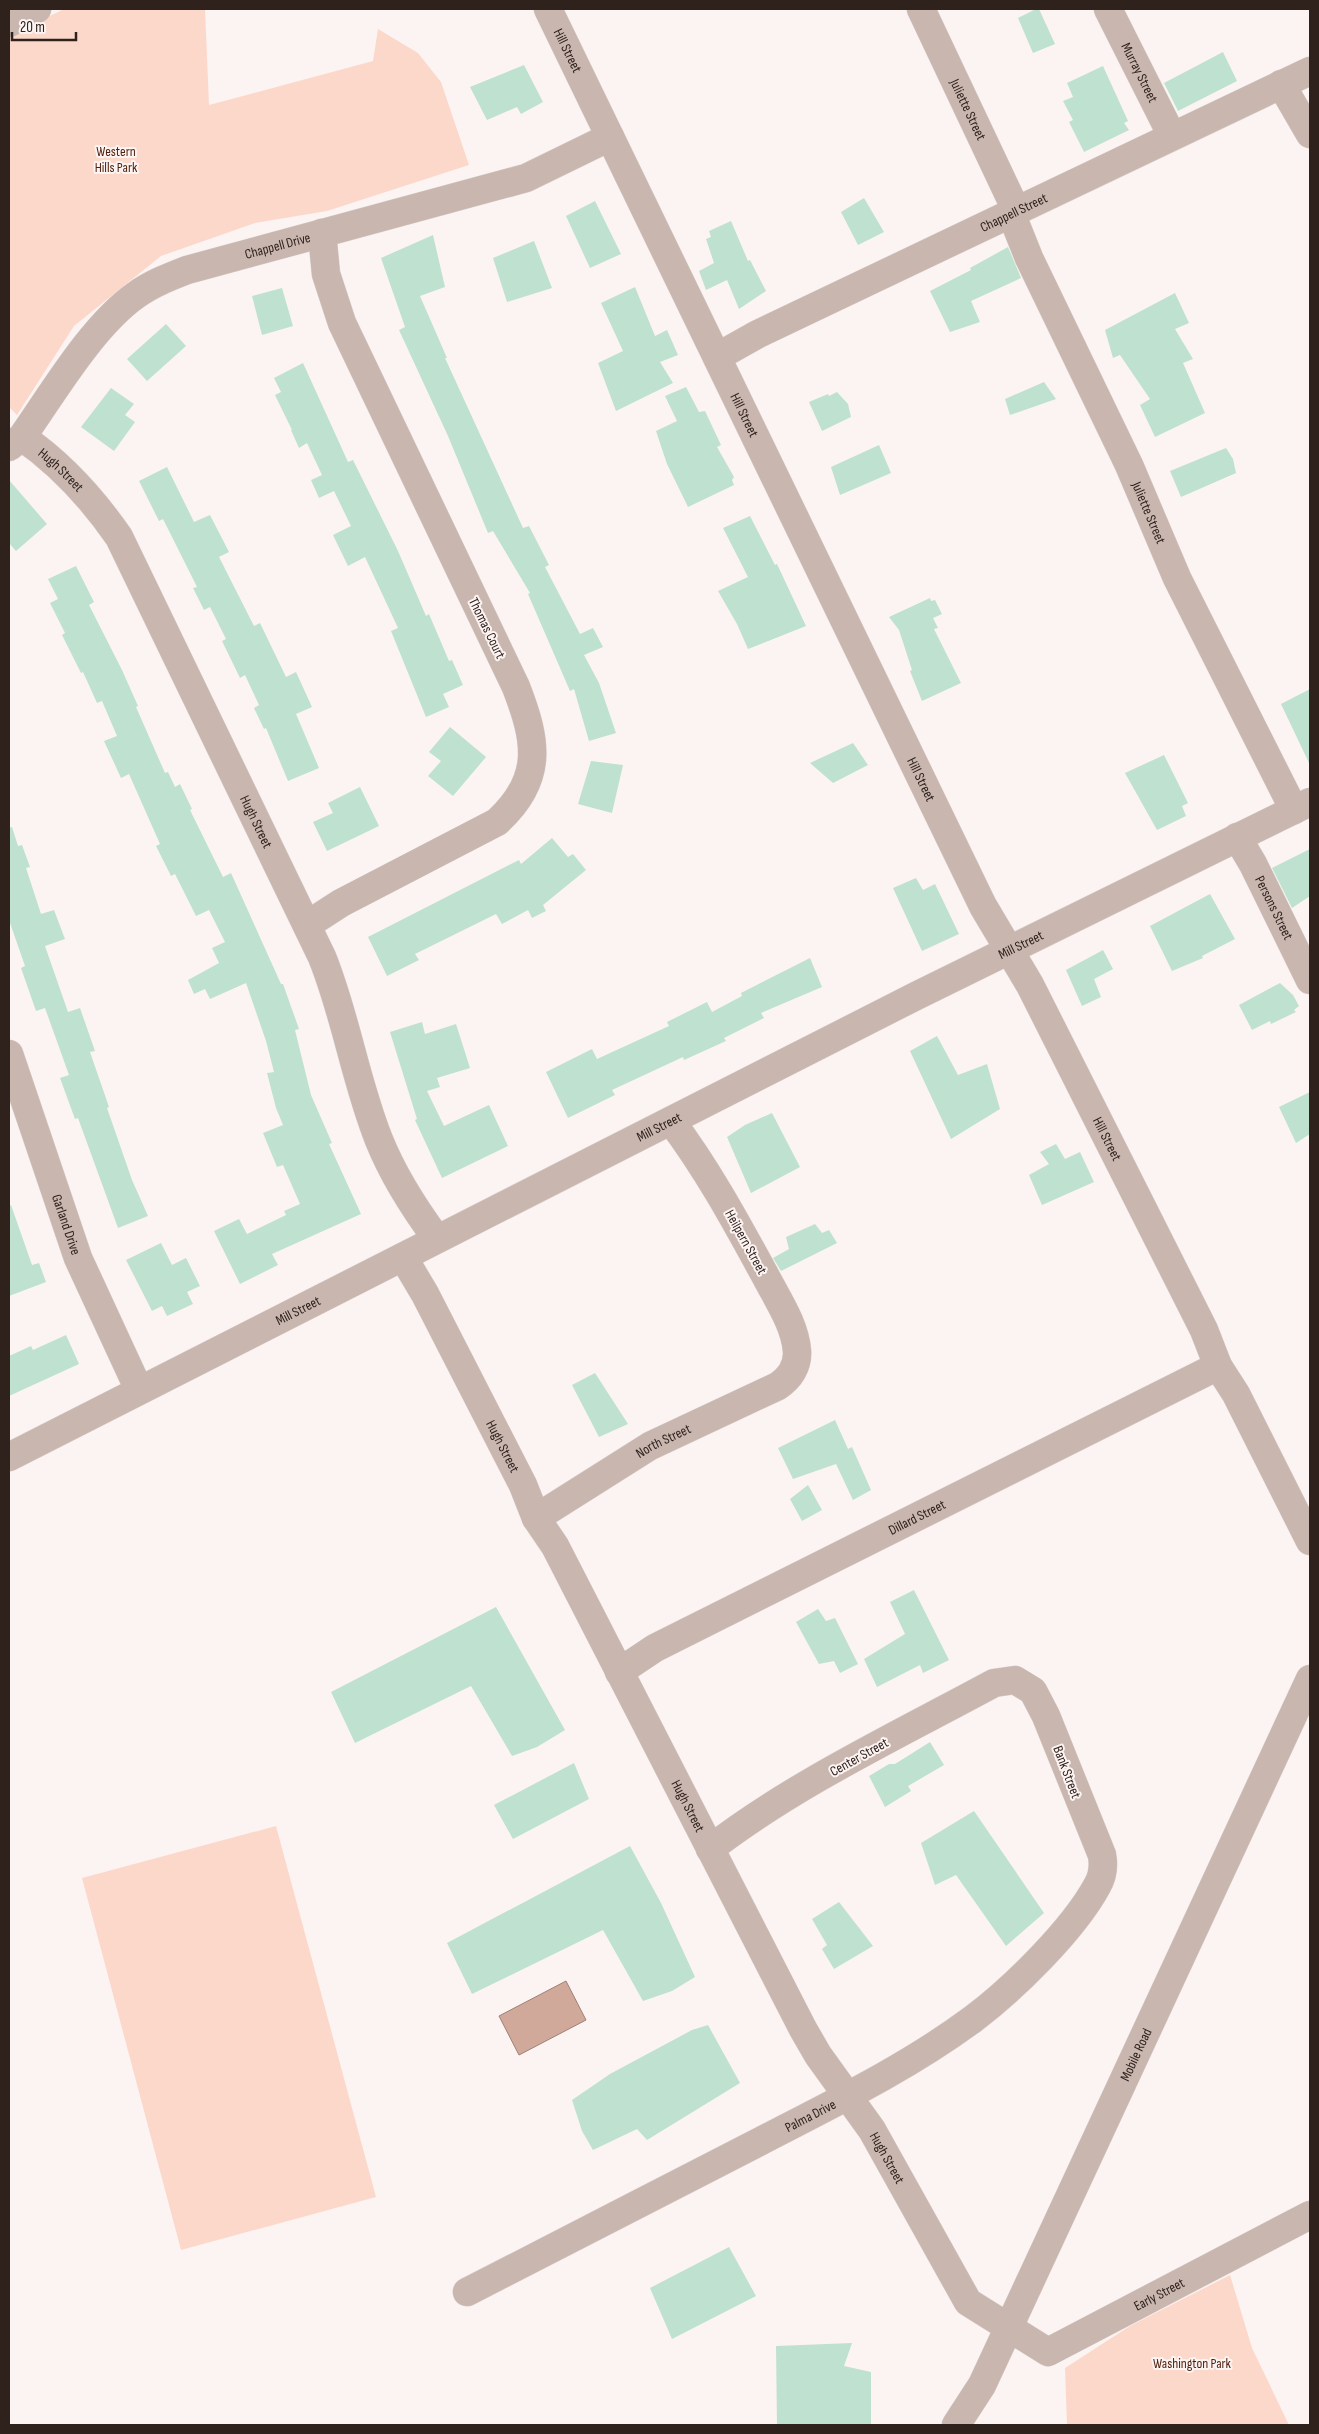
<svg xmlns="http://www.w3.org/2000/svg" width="1319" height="2434" viewBox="0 0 1319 2434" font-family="'Sofia Sans Condensed',sans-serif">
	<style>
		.green { fill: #fcd8cb }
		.water { fill: #d0a99b; stroke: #a08075 }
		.building { fill: #bee2cf }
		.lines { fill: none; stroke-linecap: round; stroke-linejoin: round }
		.minor-casing { stroke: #d7cecb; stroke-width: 29 }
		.minor { stroke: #c8b6af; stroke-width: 28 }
		.labels { text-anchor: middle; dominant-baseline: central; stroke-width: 4; stroke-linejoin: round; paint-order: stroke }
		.street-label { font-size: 14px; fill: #2f211c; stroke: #fcf4f2 }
		.park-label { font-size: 14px; fill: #4f1d09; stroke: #fcf4f2 }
	</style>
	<rect width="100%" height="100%" fill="#fcf4f2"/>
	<!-- green -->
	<g class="green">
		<polygon points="64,9 205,9 209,105 373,61 378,29 418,53 441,82 469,165 327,211 255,223 161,256 74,326 17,415 9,407 9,36"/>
		<polygon points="276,1826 376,2197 181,2250 82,1878"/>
		<polygon points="1230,2275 1252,2348 1289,2425 1067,2425 1065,2368 1130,2326"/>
	</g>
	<!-- water -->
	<polygon class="water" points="566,1981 586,2020 519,2055 499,2016"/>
	<!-- building -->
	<g class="building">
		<polygon points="1036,9 1039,9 1055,44 1033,53 1018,18"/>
		<polygon points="1223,52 1237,81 1178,111 1164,83"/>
		<polygon points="524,65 543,102 521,114 517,107 487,120 470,87"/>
		<polygon points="1103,66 1128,121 1124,123 1129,130 1084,152 1069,122 1073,120 1063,101 1073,97 1067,83"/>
		<polygon points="864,198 884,232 858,245 841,212"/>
		<polygon points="595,201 621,254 590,268 566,216"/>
		<polygon points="731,221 748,261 750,260 766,291 739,309 727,280 706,290 699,271 714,263 706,239 711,237 709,231"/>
		<polygon points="433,235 445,287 420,296 447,358 445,358 523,528 529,526 549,565 545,567 580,634 593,628 603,647 584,655 599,683 616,733 589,741 574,689 570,691 528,594 530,593 493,531 488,533 448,436 399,330 405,327 381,258"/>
		<polygon points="534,241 552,288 507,302 493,258"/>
		<polygon points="1008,247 1021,278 971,301 980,322 950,332 930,291 971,270 970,268"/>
		<polygon points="635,287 655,336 667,330 678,355 660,362 673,383 616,411 598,363 623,351 601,303"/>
		<polygon points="282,288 293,326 262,335 252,296"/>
		<polygon points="1175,293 1189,323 1175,329 1193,359 1183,363 1205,413 1155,437 1140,405 1150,399 1120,355 1113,358 1105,330"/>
		<polygon points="166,324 186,346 147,381 127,359"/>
		<polygon points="303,363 348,462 353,460 398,551 426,616 429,614 449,661 452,660 463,685 443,694 449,707 426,717 391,631 398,628 365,557 348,566 333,535 351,526 334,491 319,498 311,480 322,475 307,443 299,448 291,430 292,430 275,395 281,392 274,378"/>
		<polygon points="1044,382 1056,399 1010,415 1005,399"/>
		<polygon points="686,387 699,412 705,411 721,445 717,447 734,477 732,480 734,485 688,507 667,464 656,431 677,421 665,396"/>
		<polygon points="111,388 134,404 125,415 135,422 114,451 81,427"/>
		<polygon points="837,392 848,404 851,417 822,431 809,402 828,394 829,396"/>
		<polygon points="879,445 891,473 840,495 831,467"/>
		<polygon points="1226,448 1233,459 1236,473 1181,497 1170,471"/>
		<polygon points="167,467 194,522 210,515 229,552 219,557 254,626 260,623 286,677 296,672 312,707 296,714 319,768 288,781 266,728 264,729 254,708 259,705 245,675 240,678 222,641 226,639 210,607 204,610 193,588 197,587 163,519 159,521 139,481"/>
		<polygon points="9,480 47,524 16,551 9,543"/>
		<polygon points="750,516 775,565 777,564 806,626 748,649 737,624 718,591 748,577 723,528"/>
		<polygon points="76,566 94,602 89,605 122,670 138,706 136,707 165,773 168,772 175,787 180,784 192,809 190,810 223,877 231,873 281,984 283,984 299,1029 295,1030 311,1095 332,1143 329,1144 361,1214 272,1254 278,1265 240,1284 214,1231 239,1219 247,1234 286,1215 284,1211 300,1204 283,1165 277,1167 263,1133 283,1125 276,1108 267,1073 274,1072 266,1041 246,983 210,999 205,989 194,994 188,980 219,963 212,948 225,942 209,910 196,916 175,874 171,876 156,846 160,844 129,774 121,778 104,741 117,736 102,701 97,703 83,672 81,673 62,635 65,633 50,603 58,599 48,579"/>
		<polygon points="930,598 931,601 935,600 942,614 933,618 938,628 934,629 961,683 922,701 910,671 912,670 899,630 889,617"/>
		<polygon points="1310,689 1310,765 1281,704"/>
		<polygon points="450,727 486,757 453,796 428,776 441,761 429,752"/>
		<polygon points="853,743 868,765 833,783 810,763"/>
		<polygon points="1164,755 1188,803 1182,806 1186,816 1157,830 1125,773"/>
		<polygon points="591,761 623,765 612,813 578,804"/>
		<polygon points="360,787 379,826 327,851 313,822 333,813 328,803"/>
		<polygon points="12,827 18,846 22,845 30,867 26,868 41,914 54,910 65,939 45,946 68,1012 80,1008 95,1051 90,1052 109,1107 107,1108 132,1180 148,1216 118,1228 78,1118 75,1119 60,1078 69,1075 45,1008 36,1011 21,968 25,966 9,920 9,828"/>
		<polygon points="552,838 568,857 573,854 586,870 543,905 546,911 532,918 528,910 502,924 496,914 415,954 419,960 387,976 368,937 519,860 521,864"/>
		<polygon points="1310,849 1310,896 1292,908 1272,868"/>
		<polygon points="916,878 923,890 935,884 959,934 922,951 893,888"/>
		<polygon points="1210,894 1235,939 1202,956 1203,958 1172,971 1150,926"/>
		<polygon points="1103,950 1113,969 1094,979 1101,997 1082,1006 1066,970"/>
		<polygon points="810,958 822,987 761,1013 764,1018 724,1038 726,1041 684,1060 683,1057 612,1090 615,1095 568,1118 546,1072 592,1049 597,1059 669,1026 667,1022 707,1002 712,1012 742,996 741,993"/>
		<polygon points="1280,983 1293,995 1299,1006 1294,1010 1296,1012 1271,1024 1270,1021 1252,1030 1239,1005"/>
		<polygon points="422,1022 425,1034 456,1024 470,1068 437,1078 440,1087 427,1091 444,1126 489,1105 508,1146 442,1178 415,1120 417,1119 390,1032"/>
		<polygon points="937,1036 958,1075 987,1064 1000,1109 951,1139 910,1051"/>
		<polygon points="1310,1092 1310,1134 1296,1143 1279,1107"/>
		<polygon points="772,1113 800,1167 751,1193 727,1137 745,1125"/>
		<polygon points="1056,1144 1065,1159 1080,1152 1094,1182 1042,1205 1029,1175 1049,1164 1040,1152"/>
		<polygon points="11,1205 32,1265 39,1263 46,1282 9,1296 9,1206"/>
		<polygon points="815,1224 822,1233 829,1230 837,1243 781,1271 773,1258 789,1249 786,1237"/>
		<polygon points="161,1243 172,1265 186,1258 200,1286 187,1292 193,1304 167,1316 162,1306 152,1311 126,1260"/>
		<polygon points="66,1335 79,1364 9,1396 9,1356 31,1346 33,1350"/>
		<polygon points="595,1373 628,1424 599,1437 572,1385"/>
		<polygon points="835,1420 848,1449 852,1447 871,1490 853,1500 836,1464 793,1479 778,1448"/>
		<polygon points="808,1485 822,1510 802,1521 790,1499"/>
		<polygon points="914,1590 949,1660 923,1673 920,1665 877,1687 864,1659 905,1634 890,1602"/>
		<polygon points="496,1607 565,1730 537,1747 512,1756 471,1686 355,1743 331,1692"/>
		<polygon points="818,1609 826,1621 835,1618 858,1664 840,1673 834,1661 819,1664 796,1622"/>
		<polygon points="930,1742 944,1765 908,1786 911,1791 885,1807 869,1776 889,1764 895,1764"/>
		<polygon points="574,1763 589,1799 513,1839 494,1805"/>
		<polygon points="974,1811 1044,1913 1006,1946 956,1875 935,1885 921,1843"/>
		<polygon points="630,1846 661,1903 695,1977 672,1991 643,2001 603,1930 472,1994 447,1943"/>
		<polygon points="839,1902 873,1946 834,1969 822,1949 827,1945 812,1919"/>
		<polygon points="708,2025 740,2083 647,2140 637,2129 593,2150 582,2131 572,2100 610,2074 692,2030"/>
		<polygon points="729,2247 756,2296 672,2339 650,2288"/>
		<polygon points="852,2343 844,2366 871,2372 871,2425 777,2425 776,2346"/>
	</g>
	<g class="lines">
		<defs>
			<g id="minor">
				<path id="s1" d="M548,9L983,906L1030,985L1204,1330L1218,1366L1236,1394L1310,1541"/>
				<path id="s2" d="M921,9L1016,210"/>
				<path id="s3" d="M1108,9L1172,136"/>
				<polyline points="9,23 37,9"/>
				<polyline points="1281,84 1310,134"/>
				<path id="s4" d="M1011,213L1029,258L1129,465L1177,578L1294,810"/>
				<path id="s5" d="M717,357L758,334L1310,71"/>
				<path id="s6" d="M22,437C61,464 92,498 119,537L322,957C346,1016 355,1080 379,1140C393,1175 414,1208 437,1239"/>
				<path id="s7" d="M9,447L22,437C53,393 92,326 136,295C151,284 169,277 187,270L526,178L610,137"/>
				<path id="s8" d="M1237,837L1253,864L1310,980"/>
				<path d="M307,925L341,903L497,822C544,779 537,741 516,687L342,323L326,274L322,233"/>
				<path id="s9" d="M9,1054L78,1258L139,1390"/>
				<path id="s10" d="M403,1257L425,1294L523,1485L536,1518L555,1546L803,2029L818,2055L872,2130L968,2302L1048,2352L1310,2215"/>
				<path id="s11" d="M9,1457L916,996L1310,802"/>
				<path id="s12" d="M536,1518L650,1446L778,1386C790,1378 798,1366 797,1351C795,1325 778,1300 766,1277C737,1224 708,1170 671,1121"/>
				<path id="s13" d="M619,1672L655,1648L1218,1366"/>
				<path id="s14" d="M467,2292C564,2242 660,2193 757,2143C830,2105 907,2068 973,2019C1014,1988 1073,1930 1097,1886C1103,1876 1104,1866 1102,1855L1046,1716L1033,1691L1015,1680L994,1683C900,1734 794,1784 710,1849"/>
				<path id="s15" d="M956,2425L982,2385L1310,1679"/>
			</g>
		</defs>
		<!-- minor casing -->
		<use href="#minor" class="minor-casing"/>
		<!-- minor -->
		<use href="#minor" class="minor"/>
	</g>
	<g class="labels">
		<!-- street labels -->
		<g class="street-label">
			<text stroke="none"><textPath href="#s1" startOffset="46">Hill Street</textPath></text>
			<text stroke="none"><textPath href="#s3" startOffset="71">Murray Street</textPath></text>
			<text stroke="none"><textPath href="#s2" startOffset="111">Juliette Street</textPath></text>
			<text stroke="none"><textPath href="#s5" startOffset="330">Chappell Street</textPath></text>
			<text stroke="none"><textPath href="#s7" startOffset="350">Chappell Drive</textPath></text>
			<text stroke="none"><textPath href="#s1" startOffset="451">Hill Street</textPath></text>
			<text stroke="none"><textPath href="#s6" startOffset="51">Hugh Street</textPath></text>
			<text stroke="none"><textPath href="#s4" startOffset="330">Juliette Street</textPath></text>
			<text transform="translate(487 628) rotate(64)">Thomas Court</text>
			<text stroke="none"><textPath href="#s1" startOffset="856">Hill Street</textPath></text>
			<text stroke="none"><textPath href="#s6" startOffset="456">Hugh Street</textPath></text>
			<text stroke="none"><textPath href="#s8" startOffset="80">Persons Street</textPath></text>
			<text stroke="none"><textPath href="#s11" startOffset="1134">Mill Street</textPath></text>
			<text stroke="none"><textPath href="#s11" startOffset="729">Mill Street</textPath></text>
			<text stroke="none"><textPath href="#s1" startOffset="1261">Hill Street</textPath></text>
			<text stroke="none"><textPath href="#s9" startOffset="180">Garland Drive</textPath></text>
			<text transform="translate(746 1242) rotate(61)">Heilpern Street</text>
			<text stroke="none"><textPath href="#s11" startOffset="324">Mill Street</textPath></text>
			<text stroke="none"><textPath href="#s12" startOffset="149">North Street</textPath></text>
			<text stroke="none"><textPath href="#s10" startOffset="214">Hugh Street</textPath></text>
			<text stroke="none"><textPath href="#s13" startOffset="336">Dillard Street</textPath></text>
			<text transform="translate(859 1757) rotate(-29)">Center Street</text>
			<text transform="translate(1067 1772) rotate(69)">Bank Street</text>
			<text stroke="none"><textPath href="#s10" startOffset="619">Hugh Street</textPath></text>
			<text stroke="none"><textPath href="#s15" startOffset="412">Mobile Road</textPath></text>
			<text stroke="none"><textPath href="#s14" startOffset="386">Palma Drive</textPath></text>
			<text stroke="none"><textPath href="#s10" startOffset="1024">Hugh Street</textPath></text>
			<text stroke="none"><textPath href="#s10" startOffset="1409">Early Street</textPath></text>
		</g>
		<!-- park labels -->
		<g class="park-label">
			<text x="116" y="151">Western<tspan x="116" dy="16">Hills Park</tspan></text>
			<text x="1192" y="2363">Washington Park</text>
		</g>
	</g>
	<!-- border -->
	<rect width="1319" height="2434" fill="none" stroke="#2f211c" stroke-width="20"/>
	<!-- scale -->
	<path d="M12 32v8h64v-8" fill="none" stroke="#2f211c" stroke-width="2.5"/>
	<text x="20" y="32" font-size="15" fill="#2f211c" stroke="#fcf4f2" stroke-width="4" paint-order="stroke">20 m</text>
</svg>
